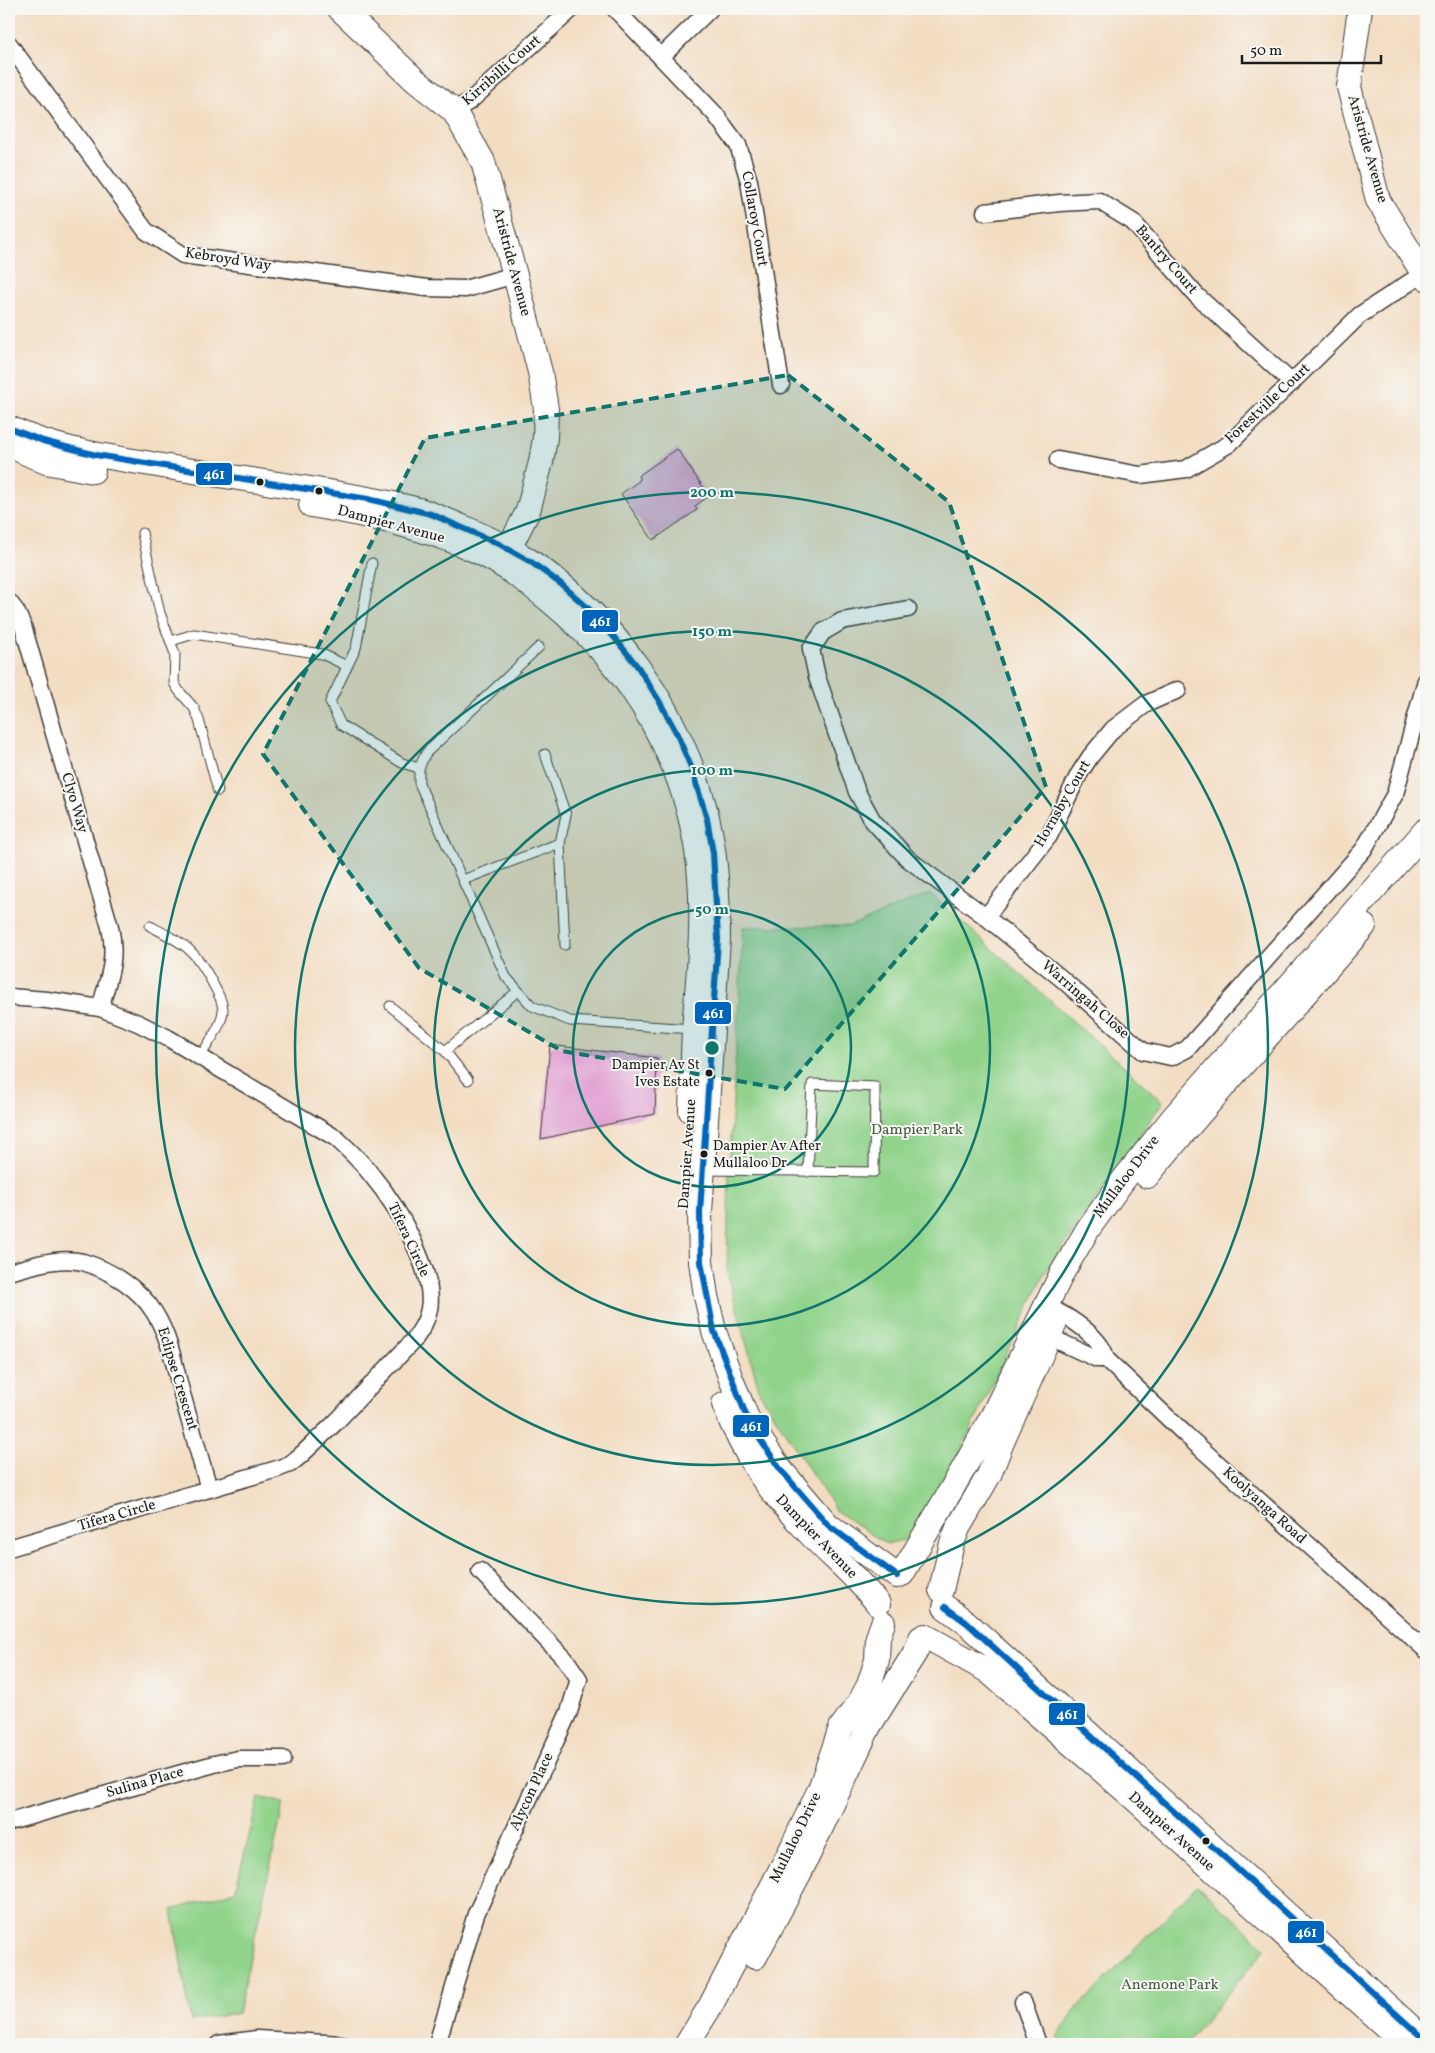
<svg xmlns="http://www.w3.org/2000/svg" width="1435" height="2053" viewBox="0 0 1435 2053" font-family="Vollkorn,serif">
	<style>
		.green { fill: #91d38b; stroke: #567854 }
		.building { fill: #e09bd1 }
		.lines { fill: none; stroke-linecap: round; stroke-linejoin: round }
		.lane-casing { stroke: #3c3935; stroke-width: 11 }
		.street-casing { stroke: #3c3935; stroke-width: 19 }
		.secondary-casing { stroke: #3c3935; stroke-width: 26 }
		.lane { stroke: #fff; stroke-width: 9 }
		.street { stroke: #fff; stroke-width: 16 }
		.secondary { stroke: #fff; stroke-width: 24 }
		.bus-1-casing { stroke: #f6f6f2; stroke-width: 10 }
		.bus-1 { stroke: #0065bd; stroke-width: 6 }
		.marked { fill: #0f766e; fill-opacity: 0.2; stroke: #0f766e; stroke-width: 4; stroke-dasharray: 10 6; stroke-linejoin: round }
		.ring { fill: none; stroke: #0f766e; stroke-width: 2.5 }
		.bus-dot { fill: #1c1c1c; stroke: #f6f6f2; stroke-width: 2 }
		.labels { text-anchor: middle; dominant-baseline: central; stroke-width: 4; stroke-linejoin: round; paint-order: stroke }
		.bus-label { font-size: 14px; fill: #1c1c1c; stroke: #f6f6f2; text-anchor: end }
		.street-label { font-size: 15px; fill: #1c1c1c; stroke: #f6f6f2 }
		.park-label { font-size: 15px; fill: #455c43; stroke: #f6f6f2 }
		.centre { fill: #0f766e; stroke: #f6f6f2; stroke-width: 2.5 }
		.ring-label { font-size: 15px; text-anchor: middle; font-weight: bold; fill: #0f766e; stroke: #f6f6f2; stroke-width: 4; stroke-linejoin: round; paint-order: stroke }
		.line-badge { stroke: #f6f6f2; stroke-width: 2 }
		.badge-label { font-size: 14px; text-anchor: middle; font-weight: bold; fill: #fff }
	</style>
	<rect width="100%" height="100%" fill="#f6f6f2"/>
	<filter id="ink" filterUnits="userSpaceOnUse"><feTurbulence type="fractalNoise" baseFrequency=".02" numOctaves="2"/><feDisplacementMap in="SourceGraphic" scale="10" xChannelSelector="R" yChannelSelector="G"/><feConvolveMatrix kernelMatrix="1 2 1 2 8 2 1 2 1" color-interpolation-filters="sRGB"/></filter>
	<filter id="wash" filterUnits="userSpaceOnUse"><feTurbulence type="fractalNoise" baseFrequency=".0096" numOctaves="4" result="noise"/><feDisplacementMap in="SourceGraphic" scale="20" xChannelSelector="R" yChannelSelector="G"/><feGaussianBlur stdDeviation="1.12" result="paint"/><feColorMatrix in="noise" values="0 0 0 0 0 0 0 0 0 0 0 0 0 0 0 0 0 1.4 0 .05"/><feComposite in="paint" operator="in"/></filter>
	<g filter="url(#wash)">
		<rect width="100%" height="100%" fill="#f3ddc2"/>
		<!-- green -->
		<g class="green">
			<polygon points="930,893 1163,1102 1045,1273 920,1536 886,1544 836,1511 760,1393 727,1273 729,1172 743,927 850,926"/>
			<polygon points="259,1797 284,1803 238,2013 191,2021 172,1910 235,1891"/>
			<polygon points="1197,1885 1266,1948 1186,2044 1064,2044 1057,2037 1073,2013"/>
		</g>
		<g id="blocks">
			<!-- building -->
			<g class="building">
				<polygon points="677,449 709,496 695,506 697,510 653,540 621,494 640,480 638,476"/>
				<polygon points="550,1045 657,1058 655,1114 541,1139"/>
			</g>
		</g>
	</g>
	<g filter="url(#ink)">
		<use href="#blocks" fill-opacity="0" stroke="#3c3935" stroke-width="1"/>
		<g class="lines">
			<defs>
				<g id="lane">
					<polyline points="142,533 160,613 175,654 174,683 179,691 194,708 199,720 218,791"/>
					<polyline points="372,563 356,648 330,702 341,725 402,763 419,768"/>
					<polyline points="171,641 194,634 322,654 347,666"/>
					<polyline points="539,647 426,753 419,768 419,783 506,977 532,1006 570,1021 693,1029"/>
					<polyline points="560,843 565,945"/>
					<polyline points="463,880 560,843 566,815 545,754"/>
					<path d="M150,926C183,943 195,948 213,984C217,991 222,1000 223,1009C223,1025 208,1043 200,1057"/>
					<polyline points="390,1006 445,1051 468,1080"/>
					<polyline points="445,1051 518,991"/>
					<polyline points="705,1170 874,1172 875,1087 812,1084 808,1172"/>
				</g>
				<g id="street">
					<polyline points="615,9 715,114 738,145 749,181 781,385"/>
					<polyline points="9,44 146,231 183,255 427,288 465,289 515,275"/>
					<polyline points="662,56 710,9"/>
					<polyline points="454,111 470,101 572,9"/>
					<polyline points="985,212 1059,203 1099,201 1133,222 1196,295 1292,383"/>
					<polyline points="1058,460 1140,475 1186,469 1229,444 1360,315 1424,273"/>
					<path d="M9,602L16,611L23,626L110,927C117,958 109,978 100,1008"/>
					<polyline points="908,609 842,621 823,632 811,649 817,677 857,792 873,821 908,859 986,917 1062,979 1143,1051 1171,1057 1187,1049 1364,849 1395,794 1426,680"/>
					<polyline points="986,917 1049,836 1079,774 1090,757 1113,729 1146,704 1178,690"/>
					<path d="M9,997L47,1000L100,1008L138,1023L168,1038L336,1138C349,1150 362,1162 373,1177C396,1204 436,1273 429,1309C427,1321 421,1330 414,1340L335,1423L300,1456L290,1464L277,1469L9,1548"/>
					<path d="M9,1272C32,1266 59,1256 83,1262C110,1270 139,1288 154,1312C168,1334 174,1361 180,1387C190,1421 199,1455 209,1489"/>
					<path d="M1046,1306C1066,1315 1102,1336 1106,1359L1186,1435L1426,1650"/>
					<polyline points="1039,1332 1097,1359 1106,1359"/>
					<polyline points="9,1822 214,1764 238,1759 283,1759"/>
					<polyline points="1023,2002 1038,2044"/>
					<polyline points="219,2044 257,2039 342,2044"/>
					<polyline points="437,2044 476,1914 569,1712 579,1679 566,1660 480,1571"/>
				</g>
				<g id="secondary">
					<polyline points="340,9 416,81 454,111 483,162 515,275 540,372 546,409 545,438 541,462 528,511 502,562"/>
					<polyline points="1360,9 1349,87 1378,200 1426,278"/>
					<path d="M9,428C54,449 102,456 151,464C207,474 262,481 317,490C351,496 386,501 419,510C435,515 450,522 465,528C487,538 511,548 531,562C613,617 676,707 703,802C716,846 718,893 718,939L700,1212L701,1262L706,1296L714,1331L731,1379L749,1423L780,1469L828,1525L897,1576"/>
					<polyline points="9,445 46,462 93,471"/>
					<path d="M311,505C365,514 420,526 470,548C499,560 525,580 549,600C634,670 691,766 700,877C704,928 698,978 694,1029C693,1057 692,1084 691,1111"/>
					<path d="M1147,1176C1217,1091 1292,1010 1364,926"/>
					<path d="M724,1404C745,1459 771,1494 812,1536C834,1559 859,1579 878,1604"/>
					<polyline points="902,1574 965,1466 993,1415 1062,1273 1088,1229 1124,1179 1172,1119 1426,830"/>
					<polyline points="941,1590 952,1543 958,1528 989,1475 1002,1442 1055,1323"/>
					<polyline points="945,1607 967,1623 1426,2041"/>
					<polyline points="925,1636 988,1671 1136,1800 1405,2044"/>
					<polyline points="755,1957 801,1870 869,1726 916,1651 921,1638"/>
					<polyline points="687,2044 711,2005 792,1848 820,1789 841,1728 861,1700 869,1685 877,1660 878,1637 883,1623"/>
				</g>
			</defs>
			<!-- lane casing -->
			<use href="#lane" class="lane-casing"/>
			<!-- street casing -->
			<use href="#street" class="street-casing"/>
			<!-- secondary casing -->
			<use href="#secondary" class="secondary-casing"/>
			<!-- lane -->
			<use href="#lane" class="lane"/>
			<!-- street -->
			<use href="#street" class="street"/>
			<!-- secondary -->
			<use href="#secondary" class="secondary"/>
			<defs>
				<g id="bus-1">
					<polyline points="9,428 43,441 96,455 368,499 431,514 499,544 531,562 561,584 589,609 614,637 638,667 658,699 676,732 691,767 707,819 713,853 718,939 700,1212 701,1262 714,1331 749,1423 780,1469 828,1525 897,1576"/>
					<polyline points="945,1607 967,1623 1426,2041"/>
				</g>
			</defs>
			<!-- bus-1 casing -->
			<use href="#bus-1" class="bus-1-casing"/>
			<!-- bus-1 -->
			<use href="#bus-1" class="bus-1"/>
		</g>
	</g>
	<!-- marked area -->
	<path class="marked" d="M788,375L949,502L1046,787L785,1089L562,1051L419,968L263,754L425,438Z"/>
	<!-- distance rings -->
	<g class="ring">
		<circle cx="712" cy="1048" r="139"/>
		<circle cx="712" cy="1048" r="278"/>
		<circle cx="712" cy="1048" r="417"/>
		<circle cx="712" cy="1048" r="556"/>
	</g>
	<!-- markers -->
	<g class="bus-dot">
		<circle cx="260" cy="482" r="4.5"/>
		<circle cx="319" cy="491" r="4.5"/>
		<circle cx="709" cy="1073" r="4.5"/>
		<circle cx="704" cy="1154" r="4.5"/>
		<circle cx="1206" cy="1841" r="4.5"/>
	</g>
	<g class="labels">
		<!-- bus labels -->
		<g class="bus-label">
			<text x="700" y="1065">Dampier Av St<tspan x="700" dy="17">Ives Estate</tspan></text>
			<text x="713" y="1146" text-anchor="start">Dampier Av After<tspan x="713" dy="17">Mullaloo Dr</tspan></text>
		</g>
		<!-- street labels -->
		<g class="street-label">
			<text transform="translate(502 71) rotate(-41)">Kirribilli Court</text>
			<text transform="translate(1367 149) rotate(74)">Aristride Avenue</text>
			<text transform="translate(754 219) rotate(80)">Collaroy Court</text>
			<text transform="translate(228 260) rotate(9)">Kebroyd Way</text>
			<text transform="translate(1166 260) rotate(49)">Bantry Court</text>
			<text transform="translate(511 262) rotate(75)">Aristride Avenue</text>
			<text transform="translate(1268 404) rotate(-43)">Forestville Court</text>
			<text transform="translate(391 525) rotate(15)">Dampier Avenue</text>
			<text transform="translate(74 803) rotate(74)">Clyo Way</text>
			<text transform="translate(1063 804) rotate(-60)">Hornsby Court</text>
			<text transform="translate(1085 1000) rotate(41)">Warringah Close</text>
			<text transform="translate(688 1154) rotate(-86)">Dampier Avenue</text>
			<text transform="translate(1127 1177) rotate(-53)">Mullaloo Drive</text>
			<text transform="translate(408 1240) rotate(65)">Tifera Circle</text>
			<text transform="translate(177 1379) rotate(73)">Eclipse Crescent</text>
			<text transform="translate(1264 1506) rotate(42)">Koolyanga Road</text>
			<text transform="translate(117 1516) rotate(-16)">Tifera Circle</text>
			<text transform="translate(816 1537) rotate(46)">Dampier Avenue</text>
			<text transform="translate(145 1783) rotate(-16)">Sulina Place</text>
			<text transform="translate(532 1792) rotate(-65)">Alycon Place</text>
			<text transform="translate(1171 1832) rotate(42)">Dampier Avenue</text>
			<text transform="translate(796 1838) rotate(-64)">Mullaloo Drive</text>
		</g>
		<!-- park labels -->
		<g class="park-label">
			<text x="917" y="1130">Dampier Park</text>
			<text x="1170" y="1985">Anemone Park</text>
		</g>
	</g>
	<circle cx="712" cy="1048" r="8" class="centre"/>
	<g class="ring-label">
		<text x="712" y="497">200 m</text>
		<text x="712" y="636">150 m</text>
		<text x="712" y="775">100 m</text>
		<text x="712" y="914">50 m</text>
	</g>
	<g class="line-badge">
		<rect x="195" y="462" width="38" height="24" rx="5" fill="#0065bd"/>
		<rect x="581" y="609" width="38" height="24" rx="5" fill="#0065bd"/>
		<rect x="694" y="1001" width="38" height="24" rx="5" fill="#0065bd"/>
		<rect x="732" y="1414" width="38" height="24" rx="5" fill="#0065bd"/>
		<rect x="1048" y="1702" width="38" height="24" rx="5" fill="#0065bd"/>
		<rect x="1287" y="1920" width="38" height="24" rx="5" fill="#0065bd"/>
	</g>
	<g class="badge-label">
		<text x="214" y="479">461</text>
		<text x="600" y="626">461</text>
		<text x="713" y="1018">461</text>
		<text x="751" y="1431">461</text>
		<text x="1067" y="1719">461</text>
		<text x="1306" y="1937">461</text>
	</g>
	<!-- margin -->
	<rect width="1435" height="2053" fill="none" stroke="#f6f6f2" stroke-width="30"/>
	<!-- scale -->
	<path d="M1242 55v8h139v-8" fill="none" stroke="#1c1c1c" stroke-width="2.5"/>
	<text x="1250" y="55" font-size="15" fill="#1c1c1c" stroke="#f6f6f2" stroke-width="4" paint-order="stroke">50 m</text>
</svg>
